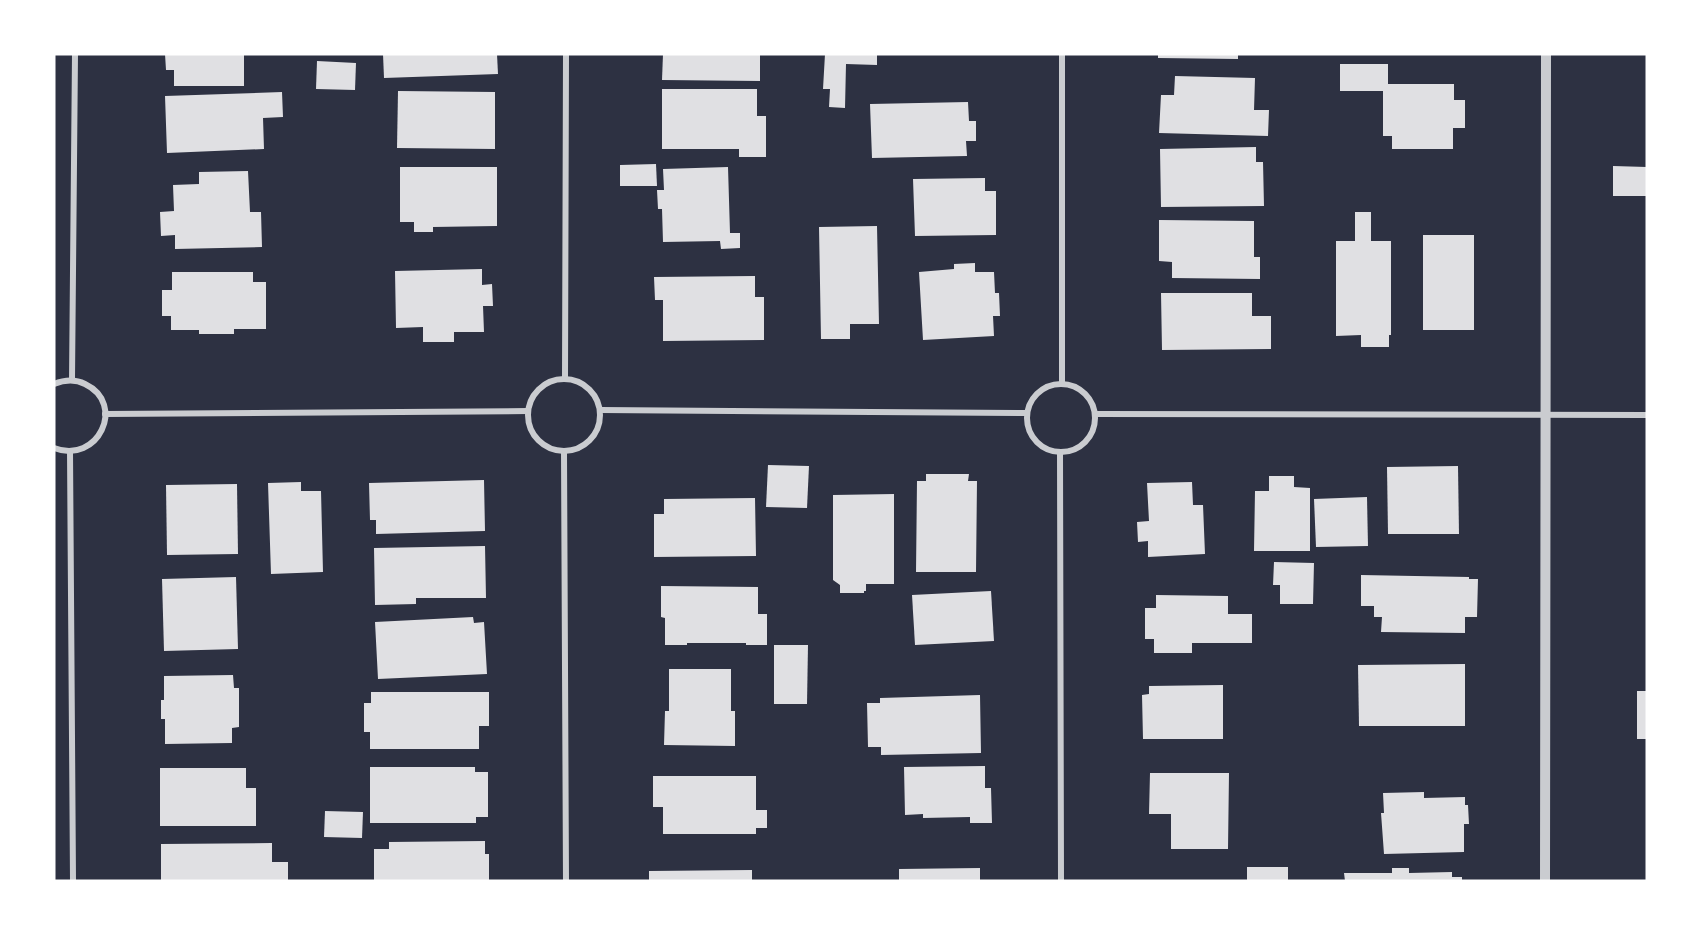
<svg xmlns="http://www.w3.org/2000/svg" width="1701" height="935" viewBox="0 0 1701 935" font-family="Manrope,sans-serif">
	<style>
		.building { fill: #e0e0e3 }
		.lines { fill: none; stroke-linecap: round; stroke-linejoin: round }
		.minor { stroke: #caccd0; stroke-width: 6 }
		.tertiary { stroke: #caccd0; stroke-width: 10 }
	</style>
	<rect width="100%" height="100%" fill="#2d3142"/>
	<!-- building -->
	<g class="building">
		<polygon points="165,54 244,54 244,86 174,86 174,70 166,70"/>
		<polygon points="383,54 497,54 498,74 384,78"/>
		<polygon points="663,54 760,54 760,81 662,80"/>
		<polygon points="825,54 877,54 877,65 846,64 845,108 829,107 830,89 823,89"/>
		<polygon points="1158,54 1238,54 1238,59 1158,58"/>
		<polygon points="317,61 356,63 355,90 316,89"/>
		<polygon points="1340,64 1388,64 1388,84 1454,84 1454,100 1465,100 1465,128 1453,128 1453,149 1392,149 1392,136 1383,136 1383,91 1340,91"/>
		<polygon points="1175,76 1255,78 1254,110 1269,110 1268,136 1159,133 1161,95 1174,95"/>
		<polygon points="662,89 757,89 757,116 766,116 766,157 739,157 739,149 662,149"/>
		<polygon points="398,91 495,92 495,149 397,148"/>
		<polygon points="282,92 283,117 263,118 264,149 167,153 165,96"/>
		<polygon points="968,102 969,121 976,121 976,141 966,141 967,156 872,158 870,104"/>
		<polygon points="1256,147 1256,162 1263,162 1264,206 1161,207 1160,149"/>
		<polygon points="656,164 657,186 620,186 620,165"/>
		<polygon points="1613,166 1647,167 1647,196 1613,196"/>
		<polygon points="400,167 497,167 497,226 433,227 433,232 414,232 414,222 400,222"/>
		<polygon points="728,167 730,233 740,233 740,248 721,249 720,241 663,242 662,209 658,209 657,190 664,190 663,169"/>
		<polygon points="248,171 250,212 261,212 262,247 175,249 175,235 161,236 160,212 174,211 173,185 199,184 199,172"/>
		<polygon points="985,178 985,191 996,191 996,235 915,236 913,179"/>
		<polygon points="1355,212 1371,212 1371,241 1391,241 1391,335 1389,335 1389,347 1361,347 1361,335 1336,336 1336,241 1355,241"/>
		<polygon points="1159,220 1254,221 1254,257 1260,257 1260,279 1172,278 1172,262 1159,261"/>
		<polygon points="877,226 879,324 850,324 850,339 821,339 819,227"/>
		<rect x="1423" y="235" width="51" height="95"/>
		<polygon points="975,263 975,272 994,272 995,293 999,293 1000,316 993,316 994,336 923,340 919,272 954,269 954,264"/>
		<polygon points="482,269 482,285 492,284 493,306 483,306 484,332 454,332 454,342 423,342 423,327 396,328 395,271"/>
		<polygon points="172,272 253,272 253,282 266,282 266,329 234,329 234,334 199,334 199,330 171,330 171,316 162,316 162,290 172,290"/>
		<polygon points="755,276 755,297 764,297 764,340 663,341 663,300 655,300 654,277"/>
		<polygon points="1161,293 1252,293 1252,316 1271,316 1271,349 1162,350"/>
		<polygon points="768,465 809,466 807,508 766,507"/>
		<polygon points="1458,466 1459,534 1388,534 1387,467"/>
		<polygon points="926,474 969,474 968,481 977,481 976,572 916,572 917,481 926,481"/>
		<polygon points="1269,476 1294,476 1294,487 1310,488 1310,551 1254,551 1255,491 1269,491"/>
		<polygon points="484,480 485,531 376,534 376,520 370,520 369,483"/>
		<polygon points="301,482 301,491 321,491 323,572 271,574 268,483"/>
		<polygon points="1192,482 1193,505 1203,505 1205,554 1148,557 1148,541 1138,542 1137,522 1149,521 1147,483"/>
		<polygon points="237,484 238,554 167,555 166,485"/>
		<polygon points="894,494 894,584 866,584 866,591 864,591 864,593 840,593 840,585 833,580 833,495"/>
		<polygon points="1367,497 1368,546 1316,547 1314,499"/>
		<polygon points="755,498 756,556 654,557 654,514 664,514 664,499"/>
		<polygon points="485,546 486,598 416,598 416,604 375,605 374,548"/>
		<polygon points="1274,562 1314,563 1313,604 1280,604 1280,585 1273,585"/>
		<polygon points="1361,575 1469,577 1469,579 1478,579 1477,617 1465,617 1465,633 1381,632 1382,617 1374,617 1374,606 1361,606"/>
		<polygon points="236,577 238,649 164,651 162,579"/>
		<polygon points="661,586 758,587 758,614 767,614 767,645 746,645 746,643 687,643 687,645 665,645 665,618 661,617"/>
		<polygon points="991,591 994,641 915,645 912,595"/>
		<polygon points="1156,595 1228,596 1228,614 1252,614 1252,643 1192,643 1192,653 1154,653 1154,639 1145,639 1145,608 1156,608"/>
		<polygon points="473,617 474,623 484,622 487,674 378,679 375,622"/>
		<polygon points="774,645 808,645 807,704 774,704"/>
		<polygon points="1465,664 1465,726 1359,726 1358,665"/>
		<polygon points="669,669 731,669 731,711 735,711 735,746 664,745 665,711 669,711"/>
		<polygon points="233,675 234,688 239,688 239,727 232,728 232,743 165,744 165,719 161,719 161,700 164,700 164,676"/>
		<polygon points="1223,685 1223,739 1143,739 1142,695 1149,694 1149,686"/>
		<rect x="1637" y="691" width="10" height="48"/>
		<polygon points="371,692 489,692 489,726 479,726 479,749 370,749 370,732 364,732 364,703 371,703"/>
		<polygon points="980,695 981,753 881,755 881,747 868,747 867,703 880,703 880,698"/>
		<polygon points="985,766 985,788 991,788 992,823 970,823 970,817 923,818 923,814 905,815 904,767"/>
		<polygon points="370,767 475,767 475,772 488,772 488,817 476,817 476,823 370,823"/>
		<polygon points="160,768 246,768 246,788 256,788 256,826 160,826"/>
		<polygon points="1150,773 1229,773 1228,849 1171,849 1171,814 1149,814"/>
		<polygon points="653,776 756,776 756,810 767,810 767,828 756,828 756,834 663,834 663,807 653,807"/>
		<polygon points="1424,792 1424,798 1465,797 1465,805 1468,805 1469,824 1464,824 1464,852 1384,854 1381,813 1384,813 1383,793"/>
		<polygon points="325,811 363,812 362,838 324,837"/>
		<polygon points="485,841 485,854 489,854 489,881 374,881 374,849 389,849 389,842"/>
		<polygon points="272,843 272,862 288,862 288,881 161,881 161,844"/>
		<rect x="1247" y="867" width="41" height="14"/>
		<polygon points="980,868 980,881 899,881 899,869"/>
		<polygon points="1392,868 1409,868 1409,873 1452,872 1452,877 1462,877 1462,881 1345,881 1344,873 1392,873"/>
		<polygon points="752,870 752,881 649,881 649,871"/>
	</g>
	<g class="lines">
		<!-- minor -->
		<g class="minor">
			<circle cx="564" cy="415" r="36"/>
			<polyline points="565,379 566,54"/>
			<polyline points="72,380 75,54"/>
			<circle cx="1061" cy="418" r="34"/>
			<path d="M54,384C64,380 75,379 85,384C127,404 98,465 54,448"/>
			<polyline points="1062,384 1062,54"/>
			<polyline points="600,410 1026,413"/>
			<polyline points="105,414 528,411"/>
			<polyline points="1095,414 1647,415"/>
			<polyline points="70,451 73,881"/>
			<polyline points="564,452 566,881"/>
			<polyline points="1060,452 1061,881"/>
		</g>
		<!-- tertiary -->
		<polyline class="tertiary" points="1545,881 1546,54"/>
	</g>
	<!-- border -->
	<rect width="1701" height="935" fill="none" stroke="#ffffff" stroke-width="111"/>
</svg>
